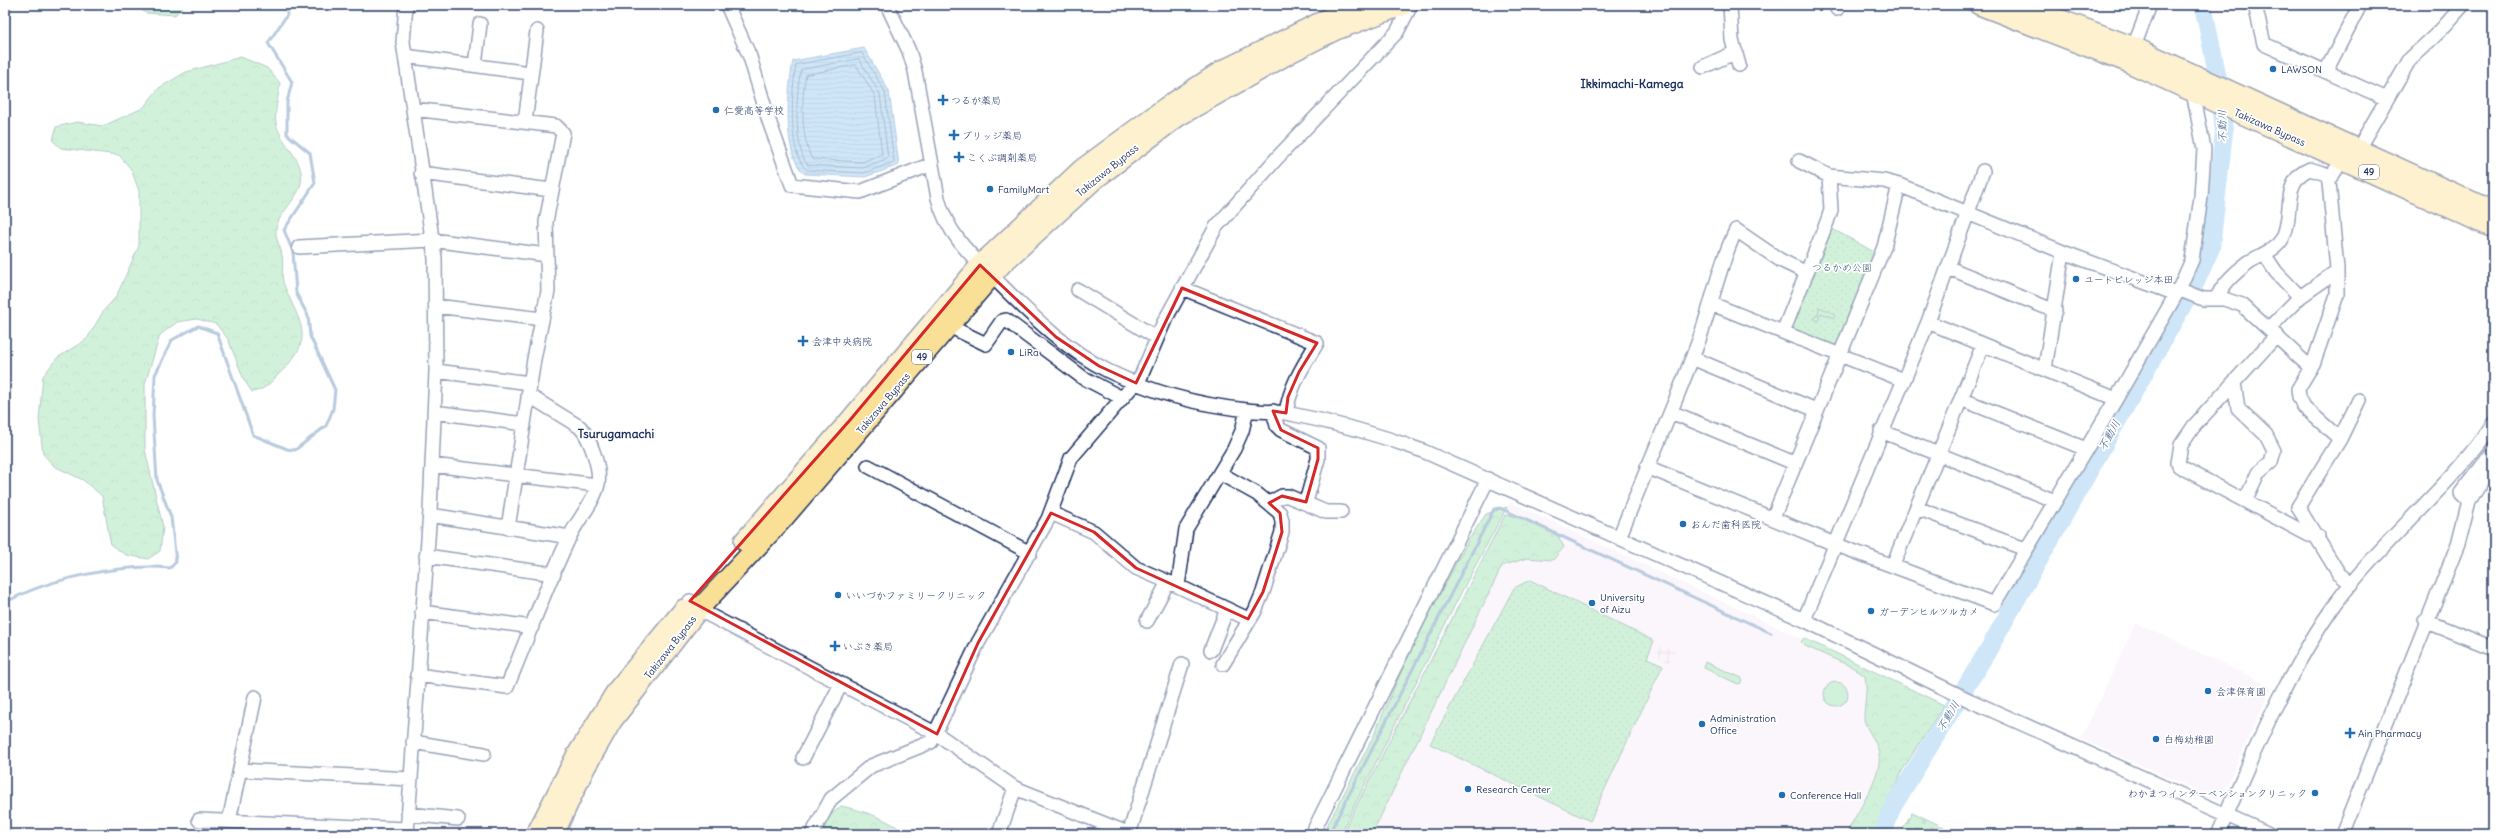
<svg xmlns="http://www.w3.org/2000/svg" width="2498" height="839" viewBox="0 0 2498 839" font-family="Delius,'Klee One',sans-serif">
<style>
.built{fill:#f7eaf5}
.industrial{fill:url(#industrial-grid)}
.forest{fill:url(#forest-crowns);stroke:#5b8886}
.cemetery{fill:url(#cemetery-stones);stroke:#5b8886}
.park{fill:url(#park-dots);stroke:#5b8886}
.garden{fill:#9be0ad;stroke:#5b8886}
.water{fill:url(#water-rules);stroke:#628bb6}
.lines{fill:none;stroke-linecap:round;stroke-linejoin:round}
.shore{stroke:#4b6c98;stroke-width:1}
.stream{stroke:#628bb6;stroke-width:3}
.river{stroke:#92c8f0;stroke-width:18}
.minor-casing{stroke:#1b2f5e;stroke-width:16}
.highway-casing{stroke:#1b2f5e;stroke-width:22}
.minor{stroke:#fff;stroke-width:13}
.highway{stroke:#fadf96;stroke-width:19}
.marked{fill:none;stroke:#d62828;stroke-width:3;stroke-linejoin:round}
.poi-dot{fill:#1f6fb2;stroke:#fff;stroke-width:1.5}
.labels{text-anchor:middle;stroke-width:3.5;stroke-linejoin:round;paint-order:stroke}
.shield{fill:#fff;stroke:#5f6d8e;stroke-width:1}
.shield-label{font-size:9px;font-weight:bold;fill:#1b2f5e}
.poi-label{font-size:10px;fill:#1b2f5e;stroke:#fff;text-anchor:start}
.street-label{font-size:10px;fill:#1b2f5e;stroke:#fff}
.park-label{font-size:10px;fill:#3b5b72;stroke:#fff}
.water-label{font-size:11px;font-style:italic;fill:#3f5d8a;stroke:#fff}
.quarter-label{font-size:12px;font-weight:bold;fill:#1b2f5e;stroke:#fff}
</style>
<defs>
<pattern id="industrial-grid" width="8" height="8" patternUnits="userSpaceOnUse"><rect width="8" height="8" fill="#f7eaf5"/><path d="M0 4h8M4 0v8" fill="none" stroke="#d3c9d4"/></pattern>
<pattern id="forest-crowns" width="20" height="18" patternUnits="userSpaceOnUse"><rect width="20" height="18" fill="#9be0ad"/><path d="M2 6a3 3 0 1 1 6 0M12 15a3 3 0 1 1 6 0" fill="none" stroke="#85c097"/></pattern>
<pattern id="cemetery-stones" width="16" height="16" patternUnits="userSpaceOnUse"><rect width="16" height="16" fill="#9be0ad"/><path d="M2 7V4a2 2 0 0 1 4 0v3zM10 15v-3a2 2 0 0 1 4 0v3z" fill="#85c097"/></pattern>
<pattern id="park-dots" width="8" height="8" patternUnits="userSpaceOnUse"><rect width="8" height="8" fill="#9be0ad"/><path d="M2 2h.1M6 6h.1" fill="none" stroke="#85c097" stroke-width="1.8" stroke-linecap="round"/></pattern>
<pattern id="water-rules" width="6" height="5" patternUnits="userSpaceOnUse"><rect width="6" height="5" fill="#92c8f0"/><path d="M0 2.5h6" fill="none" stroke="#7dacd0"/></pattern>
</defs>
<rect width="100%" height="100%" fill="#fff"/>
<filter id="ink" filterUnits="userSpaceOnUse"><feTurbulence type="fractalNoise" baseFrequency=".025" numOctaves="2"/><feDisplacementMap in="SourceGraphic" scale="8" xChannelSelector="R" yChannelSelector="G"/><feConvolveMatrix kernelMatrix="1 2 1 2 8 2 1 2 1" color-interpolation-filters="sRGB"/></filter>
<g filter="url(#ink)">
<path class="built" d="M1510 502 1944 705 1901 769 1875 834H1340Z
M2136 623 2272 687 2220 800 2081 739Z"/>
<path class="industrial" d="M1661 646 1675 651 1669 663 1657 655Z"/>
<path class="forest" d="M134 5H185L175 15 146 13Z
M241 57 267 68 280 83C279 95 274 111 276 123 281 146 305 158 301 183 298 201 274 215 276 235 277 242 281 248 282 255 284 264 281 274 283 282 298 323 319 336 279 374 270 383 265 390 252 392L244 380 228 339 216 324 197 319 177 322 160 335 145 384V450L163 527 160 551 148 559 126 555 111 545 102 496 83 480 54 466 43 454 39 419 43 376 57 358 87 339 104 310 116 297 139 246V191L131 169 119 155 61 148 53 141 56 127 77 122 103 126 143 108 159 88 186 72Z
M1507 507 1463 589 1340 834H1323L1373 737 1410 651 1469 539 1486 514Z
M1505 515 1522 517 1556 533 1564 547 1553 560 1527 558 1502 566 1372 834H1342Z
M1804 638 1944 705 1902 771 1875 834H1846C1856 814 1883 775 1879 753 1877 741 1865 728 1864 719 1864 705 1868 691 1865 676L1852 667 1805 646 1801 642Z
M841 806C865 811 888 819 907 834H818L831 815Z"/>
<path class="cemetery" d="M1912 812 1952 831 1950 834H1900Z"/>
<path class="park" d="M1829 227 1878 254 1837 351 1786 330Z
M1530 580 1654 641 1647 658 1663 665 1590 821 1430 744 1514 588Z"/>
<path class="garden" d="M1819 307 1835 314 1834 318 1821 313 1818 321 1814 319 1816 315 1818 316Z
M1705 662 1742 678 1741 683 1738 684 1704 668Z
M1824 694a12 12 0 1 1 24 0a12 12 0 1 1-24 0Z"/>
<path class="water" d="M864 48 889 91 899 165 865 177 805 174C781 156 788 88 793 61Z"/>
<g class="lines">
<path class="shore" d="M862 53 885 92 894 162 864 173 807 170C787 155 792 87 796 65Z
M859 59 880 94 888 158 863 168 808 165C793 149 796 90 801 70Z
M856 65 875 96 882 154 862 162 812 159C801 139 801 97 806 75Z"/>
<path class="stream" d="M5 603C45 579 124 563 170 568L176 562 171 517 157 480 153 416 155 375 172 340 198 326 217 333 253 435 287 449 295 450 326 426 333 409 335 390 310 336 308 316 296 293 293 252 284 230 315 183 310 153 287 134V102L292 82 268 43 287 15V5
M1329 834 1494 509 1500 508 1771 633"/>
<path class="river" d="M1883 834 1892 808 1987 652 2197 280 2211 248 2224 132 2219 83 2203 5"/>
<g class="minor-casing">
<path id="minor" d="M406 5 403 42 435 258 436 371 430 511 407 834
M727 5 750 57 769 121 792 185 860 192 932 164
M887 5 909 51 915 71 938 198C947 236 976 260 1003 287 1035 319 1067 350 1108 371 1151 392 1199 405 1247 410 1260 412 1273 411 1286 413 1333 422 1378 434 1423 451L1804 620 1971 701 2269 834
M1730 5 1732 40 1739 65
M2255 5 2264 44 2387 99
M1837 9 1838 5
M2131 54 2150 5
M405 56 530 73
M475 65 480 24
M1703 67 1736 52
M2326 71 2360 5
M413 109 556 126 563 133 546 222 548 291 534 359 508 528
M525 122 537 31
M1799 161 1829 176 1884 181 1899 185
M421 173 551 190
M299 247 432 240 547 255
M2063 252 2176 294
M2264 254 2276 272 2300 297
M1949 268 2055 311
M1182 288 1317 343C1303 366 1290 386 1286 413
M2178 289 2203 299H2224L2242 305 2311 368
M1078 290 1157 338
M2217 298C2222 284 2237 271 2249 262 2260 255 2275 251 2282 239 2295 217 2280 180 2310 169L2332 176
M1712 304 1903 380
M436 306 542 319
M1928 322 2116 399
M949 326 986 344 1002 321 1006 320 1082 377 1122 398
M2269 328 2300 297 2337 271
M1783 332 1827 222 1831 210 1829 176
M2277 335 2194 426 2181 445 2178 463 2179 466 2309 535 2318 536
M1692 358 1816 410
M436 371 530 383
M2234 383 2238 408 2266 435 2274 451 2271 462 2258 473 2245 501
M1961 399 2086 449
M1273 411 1277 426 1281 430 1318 448V459L1306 502
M434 412 524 424
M1671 412 1794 463
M1881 431 2055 501
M2340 439 2359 400
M432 465 597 485
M868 466 1030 553
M1647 467 1837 545 1994 604 2116 399 2178 291 2192 260 2201 197 2204 149 2193 92
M1221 474 1257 494 1280 513 1282 521V532L1263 592 1255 611 1223 664
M2469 501 2491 467
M1269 503 1282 496H1288L1326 512H1341
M1917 508 2025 549
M1051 513 1094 532 1136 568 1178 586 1186 529 1234 449 1242 431 1247 410
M430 515 570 537
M1773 518 1875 269 1884 247 1899 185 2063 252 2045 369
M1619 538C1645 472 1674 407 1699 340 1712 304 1719 265 1736 230L1780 260 1807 273
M426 556 554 574
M1893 565 1983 345
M2352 584 2339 574 2298 507 2340 439 2304 407 2299 397 2298 389 2313 364 2337 295V269L2329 182 2341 159 2358 149 2410 59 2441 30 2463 5
M1178 586 1248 619
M690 601 707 614 937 734 1015 788 1130 834
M422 612 532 627
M1804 620 1928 322 1983 171
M1147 621 1168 582
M2425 621 2493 648
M1211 650 1227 609
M417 675 507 687C528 637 546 586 569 538 577 520 594 503 598 484 601 468 590 438 580 427L528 395
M413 742 484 754
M803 758 841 684
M240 770 410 779
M408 814 458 819
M199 820 407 829
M229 821 255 697
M812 834 831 799 871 766 931 742 978 643 1048 519 1071 458 1141 376 1164 322 1216 227 1277 158 1397 32 1411 5
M999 834 1015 788
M1129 834 1182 664
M1312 834 1488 479
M2218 834C2253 755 2286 673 2336 603 2383 539 2448 490 2493 424
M2342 834 2458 544 2469 501 2461 493 2493 452"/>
</g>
<g class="highway-casing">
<path id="highway" d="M1979 5 2127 62 2493 228
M2022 5 2134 47 2493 211
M744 541 850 420 980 265 1082 169 1166 107 1223 70 1355 5
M536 834 576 756 617 690 684 609
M554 834 585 768 612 721 699 609 782 520 1002 264 1094 180 1179 116 1292 52 1336 30 1404 5"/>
</g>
<use href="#minor" class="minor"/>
<use href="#highway" class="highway"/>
</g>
</g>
<path d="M0 0H2498V839H0ZM980 265 1056 337 1099 366 1136 383 1182 288 1317 343 1299 372 1288 397 1286 413 1273 411 1281 430 1318 448V459L1306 502 1282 496 1269 503 1280 513 1282 532 1263 592 1248 619 1136 568 1094 532 1051 513 978 643 937 734 690 601 850 420Z" fill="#fff" fill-opacity=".55" fill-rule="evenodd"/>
<path class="marked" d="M980 265 1056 337 1099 366 1136 383 1182 288 1317 343 1299 372 1288 397 1286 413 1273 411 1281 430 1318 448V459L1306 502 1282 496 1269 503 1280 513 1282 532 1263 592 1248 619 1136 568 1094 532 1051 513 978 643 937 734 690 601 850 420Z"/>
<g class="poi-dot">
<circle cx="2273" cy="69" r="4"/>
<path d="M941 94h4v4h4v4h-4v4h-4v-4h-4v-4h4z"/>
<circle cx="716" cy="110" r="4"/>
<path d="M952 129h4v4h4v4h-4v4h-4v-4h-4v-4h4z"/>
<path d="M957 151h4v4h4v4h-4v4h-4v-4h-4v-4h4z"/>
<circle cx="990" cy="189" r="4"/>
<circle cx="2076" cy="279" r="4"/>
<path d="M801 335h4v4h4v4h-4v4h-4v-4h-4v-4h4z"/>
<circle cx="1011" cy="352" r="4"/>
<circle cx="1683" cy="524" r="4"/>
<circle cx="838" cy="595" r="4"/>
<circle cx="1592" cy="603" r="4"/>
<circle cx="1871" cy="611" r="4"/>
<path d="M833 640h4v4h4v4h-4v4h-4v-4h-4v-4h4z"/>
<circle cx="2208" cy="691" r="4"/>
<circle cx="1702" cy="724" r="4"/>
<path d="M2348 727h4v4h4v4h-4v4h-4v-4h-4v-4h4z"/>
<circle cx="2156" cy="739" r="4"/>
<circle cx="1468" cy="789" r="4"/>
<circle cx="2315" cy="793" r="4"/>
<circle cx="1782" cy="795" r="4"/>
</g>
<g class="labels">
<g class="shield">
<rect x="2359" y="165" width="20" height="14" rx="3"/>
<rect x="912" y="350" width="20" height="14" rx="3"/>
</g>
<g class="shield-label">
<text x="2369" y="175">49</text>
<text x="922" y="360">49</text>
</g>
<g class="poi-label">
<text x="2281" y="73">LAWSON</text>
<text x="951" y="104">つるが薬局</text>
<text x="724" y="114">仁愛高等学校</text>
<text x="962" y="139">ブリッジ薬局</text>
<text x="967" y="161">こくぶ調剤薬局</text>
<text x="998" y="193">FamilyMart</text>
<text x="2084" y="283">ユートビレッジ本田</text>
<text x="812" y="345">会津中央病院</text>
<text x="1019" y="356">LiRa</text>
<text x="1691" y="528">おんだ歯科医院</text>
<text x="846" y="599">いいづかファミリークリニック</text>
<text x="1600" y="601">University<tspan x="1600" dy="12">of Aizu</tspan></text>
<text x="1879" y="615">ガーデンヒルツルカメ</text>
<text x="843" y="650">いぶき薬局</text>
<text x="2216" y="695">会津保育園</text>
<text x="1710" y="722">Administration<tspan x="1710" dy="12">Office</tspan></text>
<text x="2358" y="737">Ain Pharmacy</text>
<text x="2164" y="743">白梅幼稚園</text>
<text x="1476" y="793">Research Center</text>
<text x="2307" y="797" text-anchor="end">わかまつインターベンションクリニック</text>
<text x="1790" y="799">Conference Hall</text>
</g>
<g class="street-label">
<text transform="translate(2270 127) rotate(24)" y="4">Takizawa Bypass</text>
<text transform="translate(1107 170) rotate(-39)" y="4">Takizawa Bypass</text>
<text transform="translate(883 403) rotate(-50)" y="4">Takizawa Bypass</text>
<text transform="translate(670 647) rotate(-52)" y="4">Takizawa Bypass</text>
</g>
<g class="park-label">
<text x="1842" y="271">つるかめ公園</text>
</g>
<g class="water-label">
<text transform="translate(2222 126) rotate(-91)" y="4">不動川</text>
<text transform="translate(2109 435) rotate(-61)" y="4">不動川</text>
<text transform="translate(1948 716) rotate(-59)" y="4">不動川</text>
</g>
<g class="quarter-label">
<text x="1632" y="88">Ikkimachi-Kamega</text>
<text x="616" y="438">Tsurugamachi</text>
</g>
</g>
<rect width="2498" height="839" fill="none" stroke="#fff" stroke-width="20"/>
<rect x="10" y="10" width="2478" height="819" fill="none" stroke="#1b2f5e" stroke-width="1.5" filter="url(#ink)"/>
</svg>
